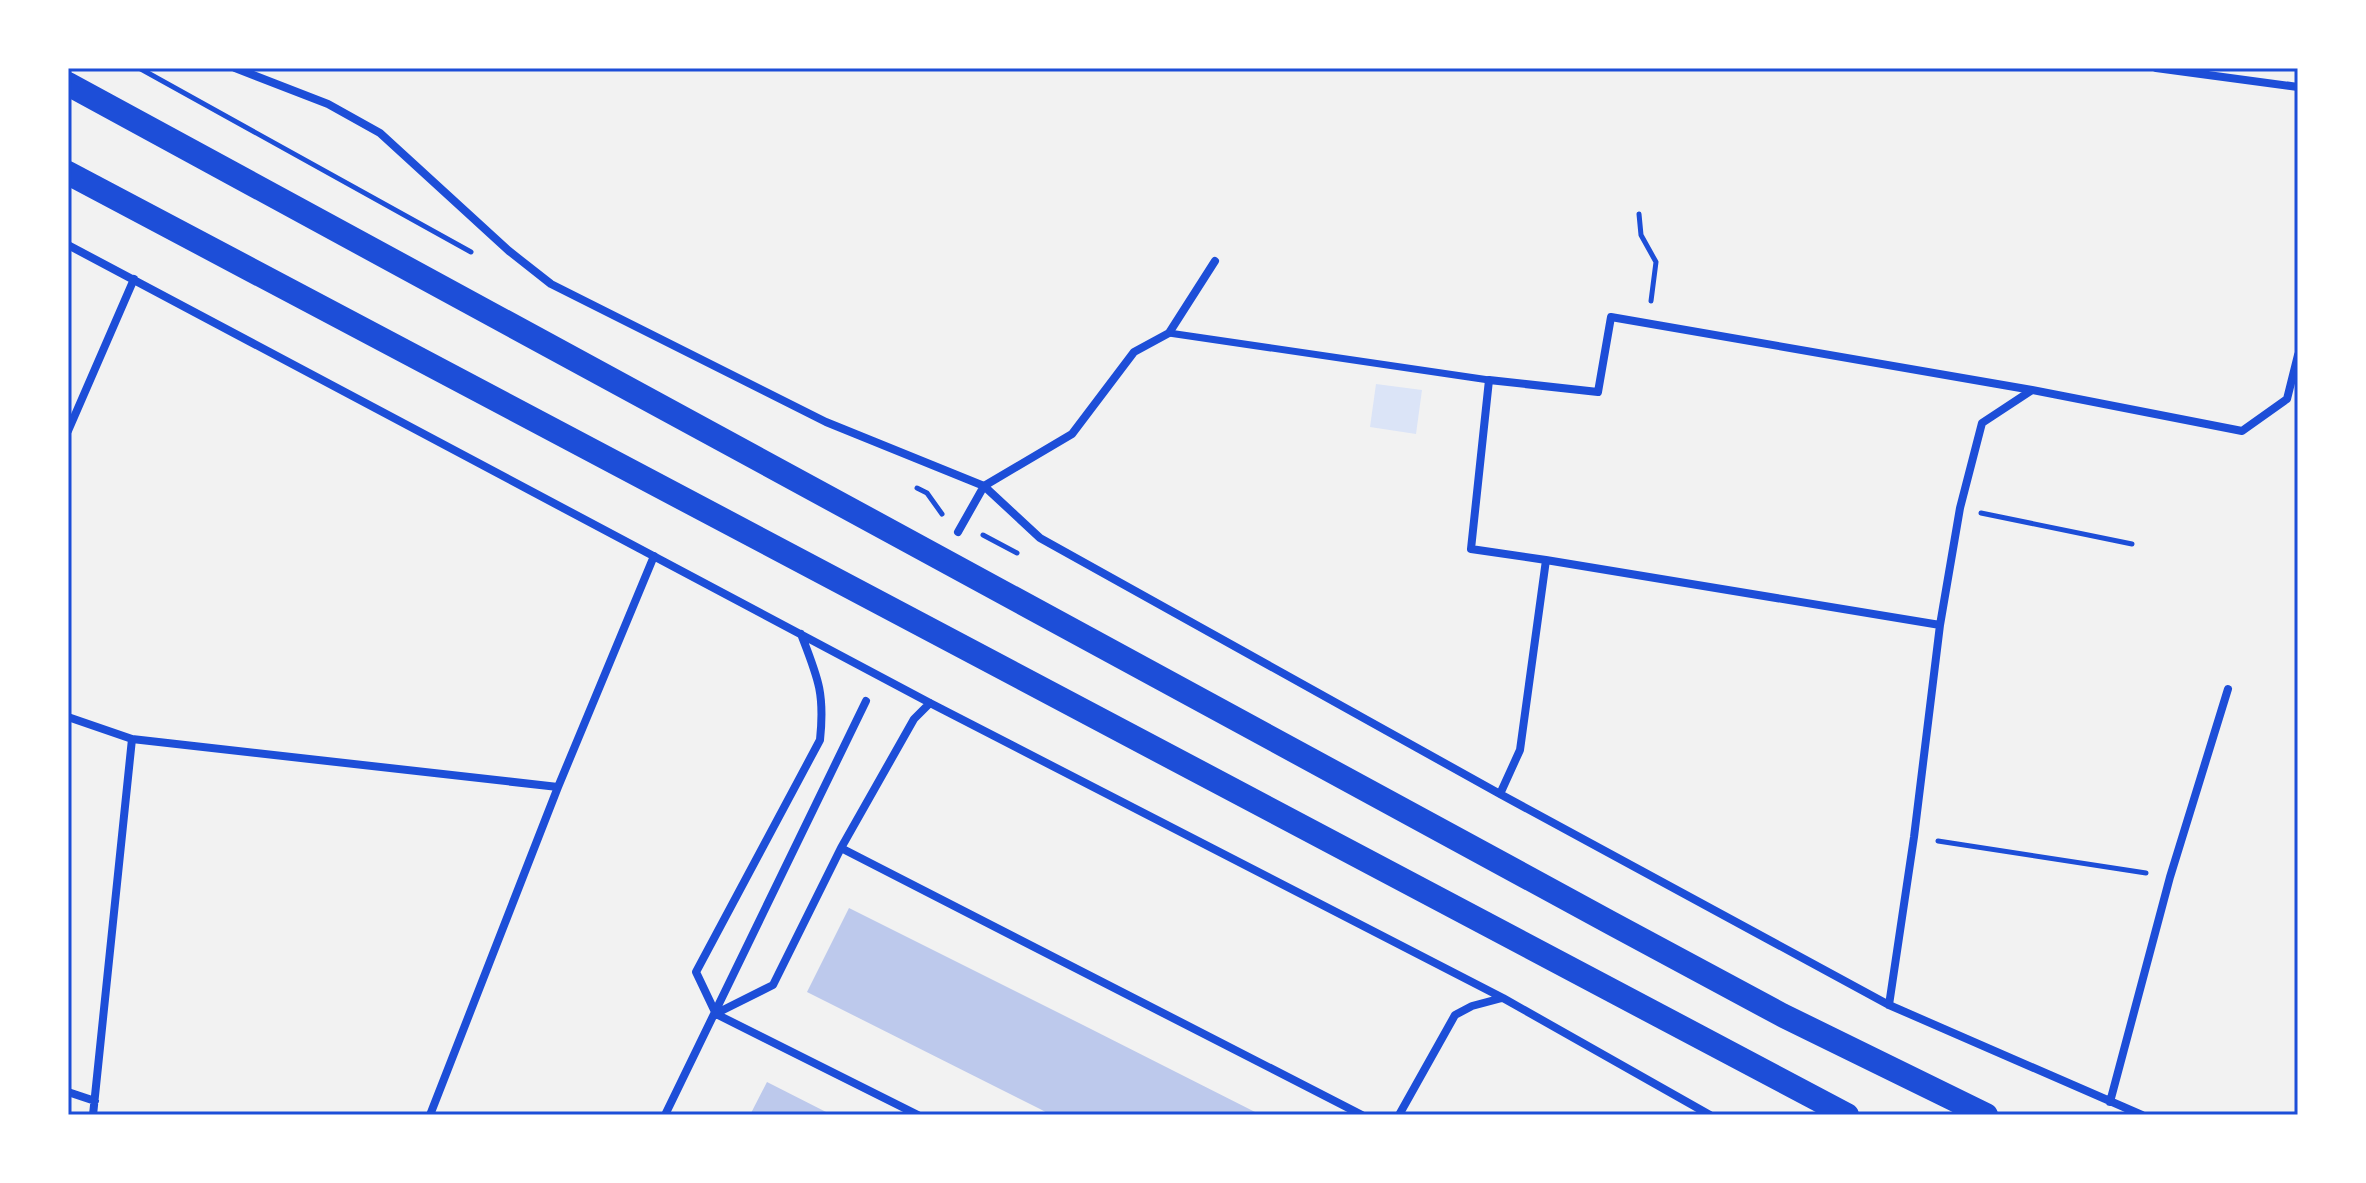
<svg xmlns="http://www.w3.org/2000/svg" width="2366" height="1183" viewBox="0 0 2366 1183" font-family="Karla,sans-serif">
<style>
.green{fill:#dbe4f7}
.building{fill:#bdc9ec}
.lines{fill:none;stroke-linecap:round;stroke-linejoin:round}
.path{stroke:#1d4ed8;stroke-width:5}
.pedestrian{stroke:#1d4ed8;stroke-width:7}
.minor{stroke:#1d4ed8;stroke-width:8}
.motorway{stroke:#1d4ed8;stroke-width:24}
.neatline{fill:none;stroke:#1d4ed8;stroke-width:3}
</style>
<rect width="100%" height="100%" fill="#f2f2f2"/>
<path class="green" d="M1376 384 1422 390 1416 434 1370 427Z"/>
<path class="building" d="M849 908 1083 1025 1261 1115H1051L1040 1109 807 992Z
M767 1082 832 1115H750Z"/>
<g class="lines">
<path class="path" d="M139 68 471 252
M1639 214 1641 235 1656 262 1651 301
M917 488 927 493 942 514
M1981 513 2132 544
M983 535 1017 553
M1938 841 2146 873"/>
<path class="pedestrian" d="M1169 333 1489 380"/>
<path class="minor" d="M235 68 328 104 380 133 509 251 551 284 826 422 984 486 1040 538 1500 794 1889 1005 2142 1115
M2156 68 2298 87
M68 245 930 703 1503 998 1710 1115
M2032 390 2242 431 2287 399 2298 355
M68 431 134 279
M958 532 984 486 1072 434 1134 352 1169 333 1215 261
M1546 560 1471 549 1489 380 1598 392 1611 317 2032 390 1982 423 1960 508 1940 625 1914 837 1889 1005
M68 717 132 739 558 787
M1500 794 1520 750 1546 560 1940 625
M841 848 1362 1115
M717 1013 773 985 841 848 914 719 930 703
M716 1014 696 972 820 740C825 693 818 678 801 634
M716 1014 918 1115
M68 1092 95 1101
M2110 1102 2170 877 2228 689
M93 1115 132 739
M430 1115 558 787 654 556
M665 1115 866 701
M1399 1115 1455 1015 1472 1006 1502 998"/>
<path class="motorway" d="M68 84 1611 923 1782 1015 1986 1115
M68 173 1847 1115"/>
</g>
<rect width="2366" height="1183" fill="none" stroke="#ffffff" stroke-width="140"/>
<rect x="70" y="70" width="2226" height="1043" class="neatline"/>
</svg>
